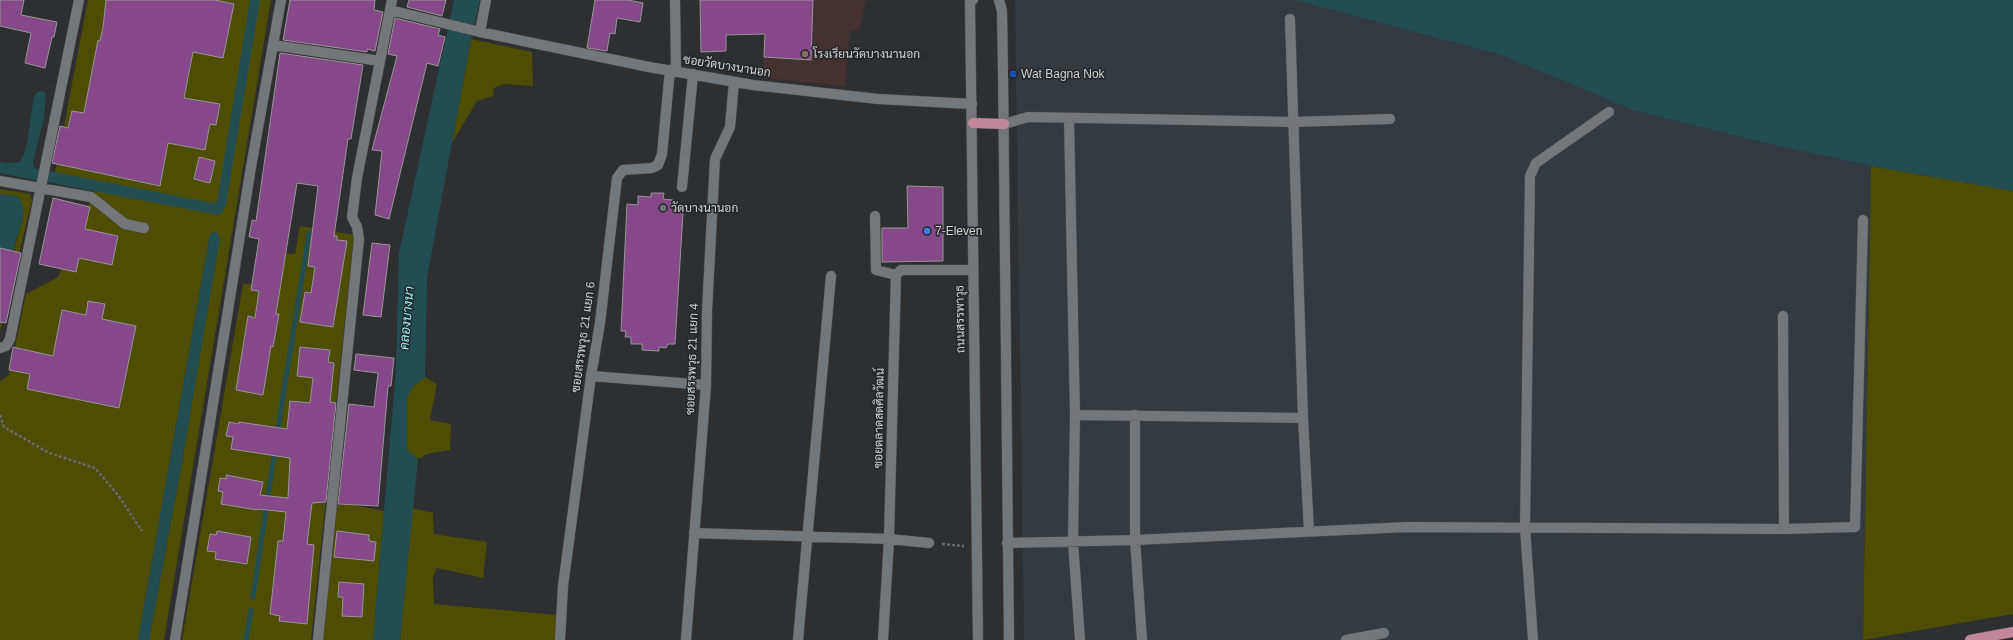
<svg xmlns="http://www.w3.org/2000/svg" width="2013" height="640" viewBox="0 0 2013 640" font-family="Arial,Sarabun,sans-serif">
<style>
.built{fill:#333a40}
.education{fill:#453130}
.green{fill:#4d4d03}
.water{fill:#234e51}
.lines{fill:none;stroke-linecap:round;stroke-linejoin:round}
.stream{stroke:#234e51;stroke-width:5}
.building{fill:#854989;stroke:#979597}
.minor-casing{stroke:#4b4c4d;stroke-width:11}
.major-casing{stroke:#4b4c4d;stroke-width:11}
.path{stroke:#696a6b;stroke-width:2.5;stroke-dasharray:3 2;stroke-linecap:butt}
.minor{stroke:#747779;stroke-width:10}
.major{stroke:#c3879b;stroke-width:10}
.education-dot{fill:#8d6e63;stroke:#242627;stroke-width:1.5}
.transit-dot{fill:#1a4fb4;stroke:#242627;stroke-width:1.5}
.worship-dot{fill:#6b7280;stroke:#242627;stroke-width:1.5}
.shop-dot{fill:#3f7fe0;stroke:#242627;stroke-width:1.5}
.labels{text-anchor:middle;stroke-width:3;stroke-linejoin:round;paint-order:stroke}
.poi-label{font-size:12px;fill:#d2d3d4;stroke:#242627;text-anchor:start}
.street-label{font-size:12px;fill:#d2d3d4;stroke:#242627}
.water-label{font-size:13px;font-style:italic;fill:#96f4fa;stroke:#242627}
</style>
<rect width="100%" height="100%" fill="#2e2f31"/>
<path class="built" d="M1015 0H1295L1501 55 1633 110 1752 140 1871 166 1863 640H1024Z"/>
<path class="education" d="M764 0H866L859 30H850L845 86 763 78Z"/>
<path class="green" d="M88 0H271L164 640H149L182 462 219 239 210 234 138 640H0V381L9 375 26 294 58 277 95 190 55 173Z
M471 39 532 52 533 86 504 84 494 88 493 96 477 101 452 143Z
M1871 166 2013 191V614L1863 640Z
M0 189 30 194 32 200 0 332V297L23 218 19 197 0 194Z
M300 226 354 235 311 640H182L243 284 257 285 263 252 295 254Z
M425 377 437 384 430 420 451 424 450 450 427 454 418 459 407 450V398L412 387Z
M337 505H354L384 511 373 640H323Z
M412 508 433 513 434 534 487 542 483 578 437 568 433 577 434 604 557 615 555 640H400Z"/>
<path class="water" d="M250 0H260L226 204 222 213 218 215 0 173V162L8 163 20 162 26 149 34 97 37 92 43 91 46 94 44 118 33 161 34 168 212 203 217 202Z
M454 0H480L471 39 427 278 425 377 412 387 407 399V450L418 459 400 640H373L396 370 399 253Z
M1295 0H2013V191L1871 166 1752 140 1633 110 1501 55Z
M0 194 19 197 23 206V218L14 246 6 290 0 297Z
M216 231 220 239 182 462 149 640H138L210 234Z"/>
<g class="lines">
<path class="stream" d="M277 434 309 233
M253 597 275 449
M246 640 251 610"/>
</g>
<path class="building" d="M0 0H24L21 15 57 22 54 37H52L45 68 25 63 31 33 0 26Z
M106 0H215L234 4 223 58 193 52 184 98 220 104 216 125 210 124 205 150 168 143 160 186 52 163 60 126 68 128 72 111 84 113 98 40 100 41 103 27Z
M290 0H375L374 10 383 12 375 51 367 49V52L283 40Z
M409 0H446L442 16 407 7Z
M595 0H628L643 3 640 22 617 18 615 34 610 33 607 51 587 48Z
M700 0H813L811 60 764 57 765 34 726 35V51L701 52Z
M395 18 440 29 438 35 445 37 438 66 427 63 389 219 375 215 382 151 372 150 397 56 388 54Z
M280 53 363 65 351 139H348L334 236H337V240L347 241 333 327 300 322 305 292 311 293 315 267 308 266 318 186 297 183 276 314H279L273 347 271 346 263 395 236 390 248 316 255 318 259 291 251 290 259 239 249 237 252 220 256 221Z
M199 157 215 161 210 183 194 179Z
M907 186 943 187V261L882 262V228H908Z
M651 193H664L663 199 673 200 672 207H678V212L683 213 675 344H668L666 348 659 347V351L642 350V344H631V337H625L626 331H621L627 204 638 205V196L651 197Z
M53 198 90 207 85 229 118 236 112 265 79 258 76 272 39 264Z
M372 243 390 245 381 317 363 315Z
M0 248 21 253 6 323 0 322Z
M88 301 105 304 102 319 136 326 119 408 27 389 30 374 9 370 13 347 53 356 62 310 86 315Z
M300 347 330 350 328 362 334 363 330 402 336 403 326 502 312 503 307 544 314 545 307 624 279 621 280 616 270 614 278 541H283L286 512 258 509 257 510 221 504 223 492 218 491 220 478 226 479V475L263 482 260 495 288 498 290 458 231 449 233 437 226 436 229 422 239 424V422L287 429 290 401 310 403 313 378 297 376Z
M356 354 394 358 391 386H388L378 506 338 504 349 404 374 407 378 373 354 370Z
M217 531 251 537 247 564 215 559 216 552 207 551 210 534 216 535Z
M337 531 369 535V541L376 542 374 561 334 557Z
M339 582 364 584 362 617 342 616 343 597H338Z"/>
<g class="lines">
<g class="minor-casing">
<path id="minor" d="M675 0 676 71
M973 0 970 2 978 640
M999 0 1002 11 1003 71 1009 640
M390 10 480 32 649 67 753 85 878 99 972 104
M480 32 486 0
M273 45 380 61
M1069 118 1075 415 1073 542 1080 640
M1004 124 1028 117 1293 122 1390 119
M0 181 91 197 125 224 144 228
M682 187 693 74
M875 216 876 270 896 275
M1783 316 1784 529
M0 348 6 346 10 339 79 0
M591 376 706 385
M1075 415 1303 418 1290 19
M1135 415V540L1142 640
M1303 418 1309 531
M694 533 889 539 929 543
M1007 543 1135 540 1408 527 1784 529 1855 527 1863 220
M175 640 251 167 281 0
M318 640 359 239 357 227 352 217 357 178 392 0
M560 640 563 586 591 376 600 323 617 178 623 170 652 168 658 165 662 154 670 70
M686 640 706 385 707 311 715 159 730 127 734 82
M798 640 831 276
M883 640 889 539 896 275 901 270H973
M1346 640 1384 633
M1533 640 1525 528 1530 176 1536 163 1609 112"/>
</g>
<g class="major-casing">
<path id="major" d="M973 123 1004 124
M1970 640 2013 632"/>
</g>
<path class="path" d="M0 415 4 427 49 453 95 468 118 495 142 531
M942 544 964 546"/>
<use href="#minor" class="minor"/>
<use href="#major" class="major"/>
</g>
<circle class="education-dot" cx="805" cy="54" r="4"/>
<rect class="transit-dot" x="1009" y="70" width="8" height="8" rx="2"/>
<circle class="worship-dot" cx="663" cy="208" r="4"/>
<circle class="shop-dot" cx="927" cy="231" r="4"/>
<g class="labels">
<g class="poi-label">
<text x="813" y="58">โรงเรียนวัดบางนานอก</text>
<text x="1021" y="78">Wat Bagna Nok</text>
<text x="671" y="212">วัดบางนานอก</text>
<text x="935" y="235">7-Eleven</text>
</g>
<g class="street-label">
<text transform="translate(727 66) rotate(9)" y="4">ซอยวัดบางนานอก</text>
<text transform="translate(960 319) rotate(-91)" y="4">ถนนสรรพาวุธ</text>
<text transform="translate(583 337) rotate(-82)" y="4">ซอยสรรพวุธ 21 แยก 6</text>
<text transform="translate(692 359) rotate(-88)" y="4">ซอยสรรพวุธ 21 แยก 4</text>
<text transform="translate(879 418) rotate(-89)" y="4">ซอยตลาดสดศิลวัฒน์</text>
</g>
<g class="water-label">
<text transform="translate(406 318) rotate(-85)" y="5">คลองบางนา</text>
</g>
</g>
</svg>
